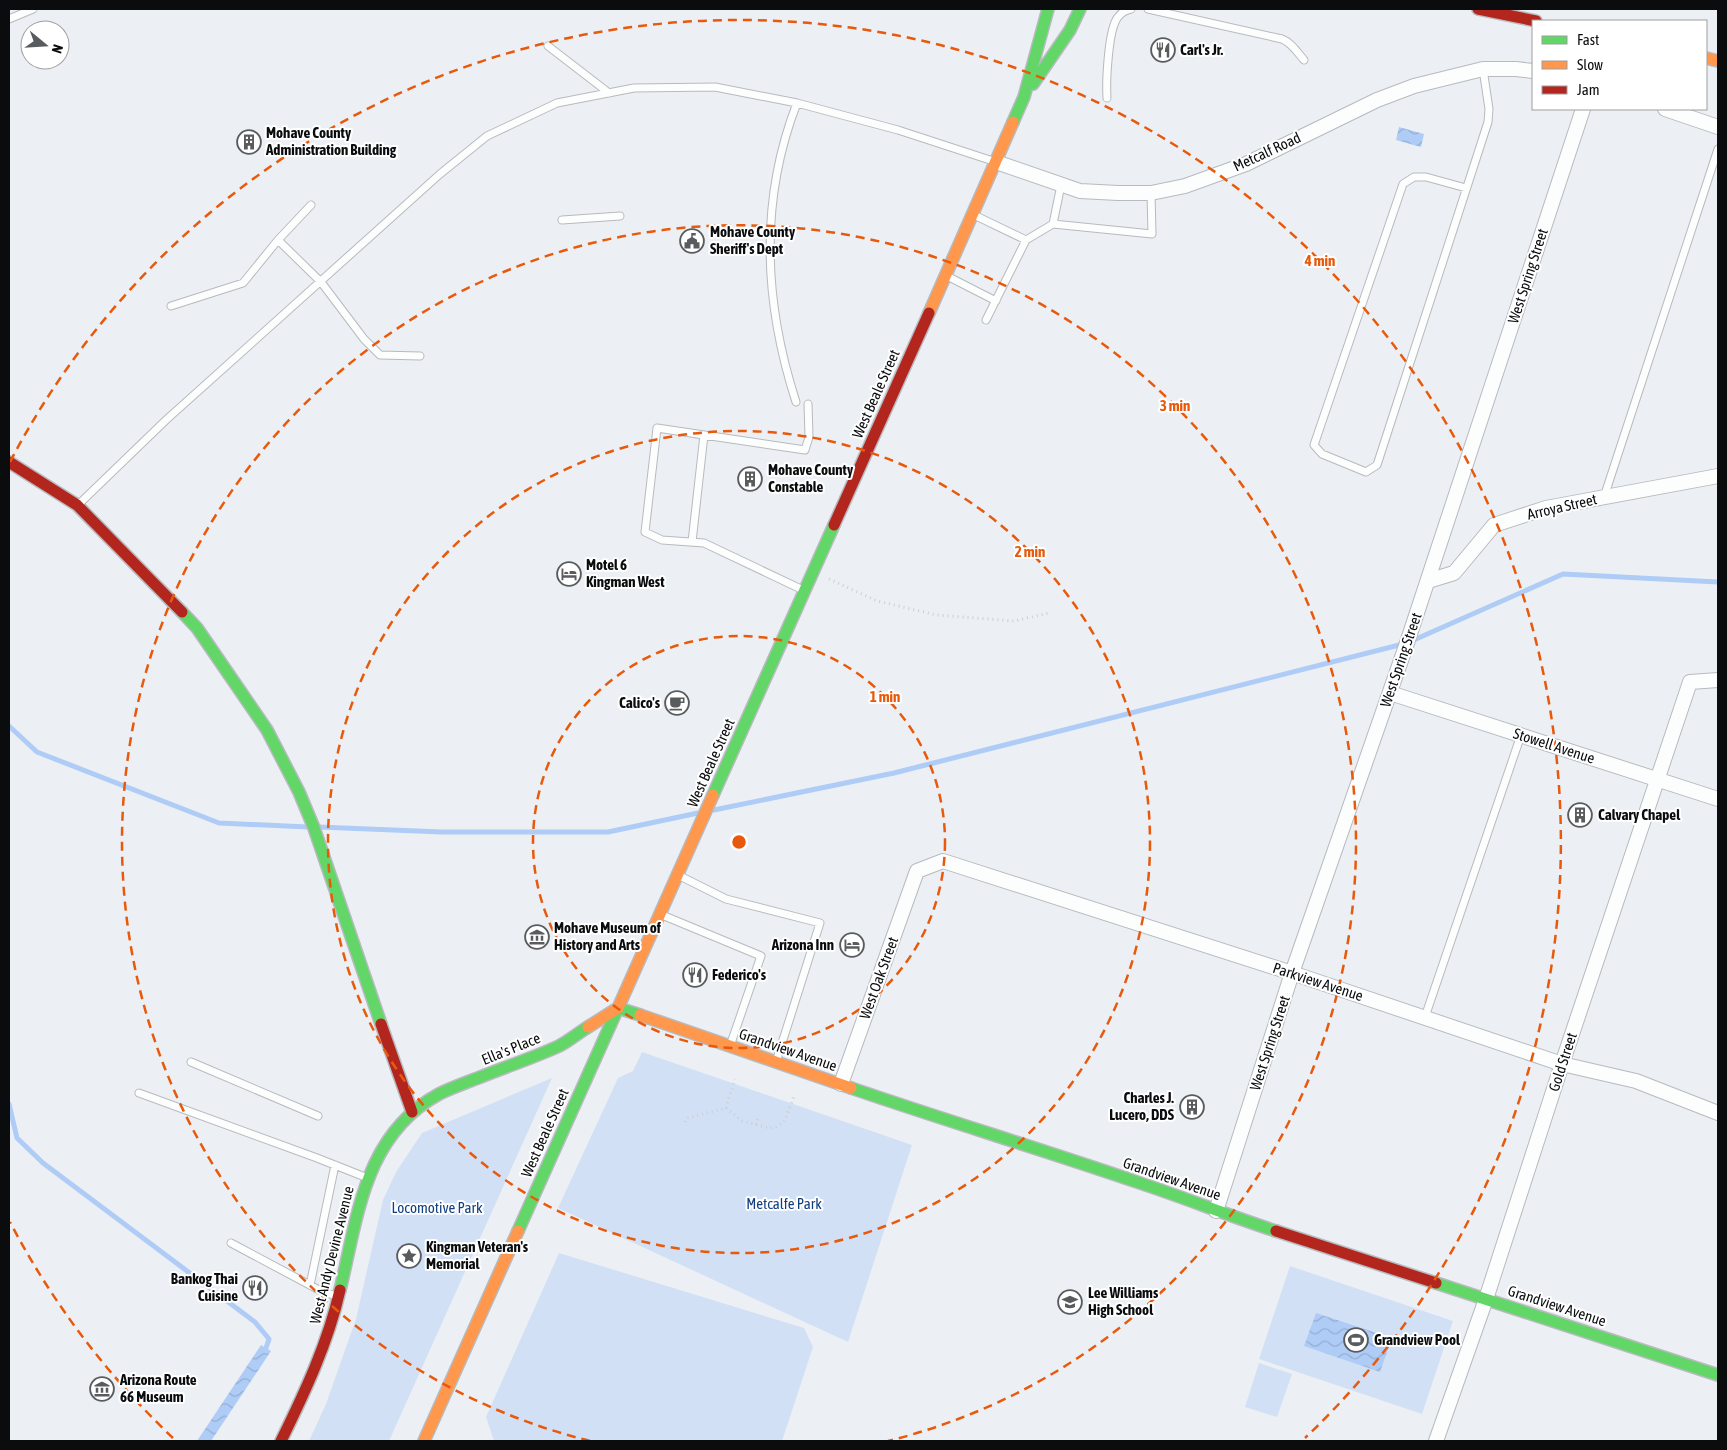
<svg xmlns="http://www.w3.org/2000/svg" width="1727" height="1450" viewBox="0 0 1727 1450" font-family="'Asap Condensed',sans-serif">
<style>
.green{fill:#d2e0f5}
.water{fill:url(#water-waves)}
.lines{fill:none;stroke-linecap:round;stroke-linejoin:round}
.stream{stroke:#afccf6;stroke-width:5}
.lane-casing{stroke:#b7babe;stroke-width:9}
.street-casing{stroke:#b7babe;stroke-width:16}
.fast-casing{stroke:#b7babe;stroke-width:14}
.slow-casing{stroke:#b7babe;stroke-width:14}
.jam-casing{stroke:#b7babe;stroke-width:14}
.path{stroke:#cdced0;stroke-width:3;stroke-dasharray:1 4;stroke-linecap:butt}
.lane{stroke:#fcfdfd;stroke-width:7}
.street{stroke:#fcfdfd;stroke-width:14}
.fast{stroke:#63d668;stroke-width:11}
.slow{stroke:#ff974d;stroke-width:11}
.jam{stroke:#b3261e;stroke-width:11}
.ring{fill:none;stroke:#e8590c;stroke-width:2.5;stroke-dasharray:9 6}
.labels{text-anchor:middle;stroke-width:4;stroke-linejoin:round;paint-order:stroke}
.poi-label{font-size:15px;font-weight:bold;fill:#0a0c0e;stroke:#fff;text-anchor:start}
.street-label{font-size:15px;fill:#0a0c0e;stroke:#fff}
.park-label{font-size:15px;fill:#103f82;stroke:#fff}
.centre{fill:#e8590c;stroke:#fff;stroke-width:2.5}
.ring-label{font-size:15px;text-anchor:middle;font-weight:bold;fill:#e8590c;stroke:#fff;stroke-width:4;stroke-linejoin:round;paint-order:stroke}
</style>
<defs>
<pattern id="water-waves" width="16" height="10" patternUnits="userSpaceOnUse" patternTransform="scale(1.25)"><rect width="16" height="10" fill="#afccf6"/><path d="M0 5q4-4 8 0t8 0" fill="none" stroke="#95aed2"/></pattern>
</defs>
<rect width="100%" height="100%" fill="#ecf0f4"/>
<path class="green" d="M642 1052 912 1145 848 1342 558 1208 618 1078 633 1071Z
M552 1078 389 1441H309L326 1404 356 1319 383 1200 396 1172 422 1133Z
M559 1253 804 1328 813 1347 782 1441H494L486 1417Z
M1290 1266 1453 1321 1422 1414 1259 1359Z
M1259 1363 1292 1374 1277 1417 1245 1407Z"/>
<path class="water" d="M1399 127 1424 134 1421 147 1396 140Z
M1316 1313 1392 1338 1380 1372 1304 1346Z
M261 1345 271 1351 211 1441H197Z"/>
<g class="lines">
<path class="stream" d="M9 726 37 752 219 823 308 827
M714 810 894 773 1407 643 1563 574 1718 582
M319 827 442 832H608L698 813
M9 1104 17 1138 43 1163 255 1322 269 1339 266 1348"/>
<g class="lane-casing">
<path id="lane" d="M1148 9 1282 39C1292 43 1297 52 1304 60
M9 19 33 9
M548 46 609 93
M1107 98C1106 82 1108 29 1118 17 1121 13 1126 10 1131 9
M1061 185 1053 224 1152 234 1151 193
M1466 188 1426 177H1414L1403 184 1314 445 1322 454 1366 472 1377 465 1488 122 1489 109 1483 69
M974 215 1026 240 1053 224
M562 220 620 216
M278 240 311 205
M947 276 996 301
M171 306 243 283 278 240 321 282 364 339 380 355 420 356
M986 320 1026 240
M796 402C764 303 759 201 797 103
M1604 497 1718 149
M79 504 166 420 440 174 487 136 557 103 634 88 715 87 797 103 898 130 993 161
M692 542 704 435
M803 590 704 543 662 540 645 532 657 428 805 450 809 437 808 404
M680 876 726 899 820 923 776 1062
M662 915 761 956 730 1046
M1425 1017 1521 735
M191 1062 318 1116
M139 1093 317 1158 365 1177
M231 1243 321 1291 336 1296
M310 1285 335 1165"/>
</g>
<g class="street-casing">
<path id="street" d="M1665 109 1718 127
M996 162 1080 191 1118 193H1151L1185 186 1246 164 1377 100 1414 86 1483 69H1516L1533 71
M1428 581 1454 573 1494 525 1546 508 1718 476
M1390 693 1718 799
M841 1084 917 871 943 861 1292 973 1562 1064 1636 1081 1718 1113
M1216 1211 1292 973 1407 643 1583 109
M1436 1441 1486 1299 1562 1064 1690 682 1718 680"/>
</g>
<g class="fast-casing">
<path id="fast" d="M1033 84 1070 30 1080 9
M1013 122 1024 97 1048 9
M182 612 197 628 267 730 299 792 314 828 381 1024
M713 795 834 525
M851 1088C947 1121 1044 1150 1140 1183 1185 1198 1230 1216 1276 1231
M518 1231 618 1008 640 1015
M1436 1283 1718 1375
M340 1290C358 1216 364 1135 439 1094 451 1088 465 1083 478 1078 505 1067 533 1058 559 1046 569 1041 578 1033 588 1027"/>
</g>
<g class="slow-casing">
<path id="slow" d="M1706 58 1718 61
M929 313 1013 122
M640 1015 851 1088
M588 1027 618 1008 713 795
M424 1441 518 1231"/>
</g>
<g class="jam-casing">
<path id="jam" d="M1478 9 1536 21
M9 462 77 505 182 612
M834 525 929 313
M381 1024 412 1112
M1276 1231 1436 1283
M281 1441C305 1392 328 1343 340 1290"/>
</g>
<path class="path" d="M829 579 877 601 937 615 1014 621 1049 613
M726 1108 735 1079
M685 1122 687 1118 726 1108 742 1121 769 1128 776 1127 784 1122 794 1097
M756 1125 758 1119"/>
<use href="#lane" class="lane"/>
<use href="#street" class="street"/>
<use href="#fast" class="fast"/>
<use href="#slow" class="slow"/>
<use href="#jam" class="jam"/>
</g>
<g class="ring">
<circle cx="739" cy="842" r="206"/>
<circle cx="739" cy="842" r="411"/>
<path d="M590 1441A617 617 0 1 1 888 1441"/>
<path d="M173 1438A822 822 0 0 1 10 1222M10 462A822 822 0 1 1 1305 1438"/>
</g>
<defs>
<g id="restaurant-ring" transform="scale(1.25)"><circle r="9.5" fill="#fff" stroke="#595c5e" stroke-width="1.5"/><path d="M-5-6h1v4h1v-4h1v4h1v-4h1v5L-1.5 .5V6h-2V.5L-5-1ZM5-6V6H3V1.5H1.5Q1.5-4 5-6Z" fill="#595c5e"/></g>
<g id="building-ring" transform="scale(1.25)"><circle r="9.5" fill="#fff" stroke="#595c5e" stroke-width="1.5"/><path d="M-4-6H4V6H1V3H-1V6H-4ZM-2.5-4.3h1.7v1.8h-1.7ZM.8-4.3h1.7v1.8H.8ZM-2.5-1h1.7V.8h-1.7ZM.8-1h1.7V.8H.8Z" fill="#595c5e"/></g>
<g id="civic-ring" transform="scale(1.25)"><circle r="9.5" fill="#fff" stroke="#595c5e" stroke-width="1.5"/><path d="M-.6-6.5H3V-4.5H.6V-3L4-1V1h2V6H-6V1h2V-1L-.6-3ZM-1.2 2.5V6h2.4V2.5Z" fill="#595c5e"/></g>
<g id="hotel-ring" transform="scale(1.25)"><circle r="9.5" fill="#fff" stroke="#595c5e" stroke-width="1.5"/><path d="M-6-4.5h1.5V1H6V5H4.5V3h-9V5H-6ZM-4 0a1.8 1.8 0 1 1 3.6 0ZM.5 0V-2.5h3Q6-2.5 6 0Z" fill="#595c5e"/></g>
<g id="cafe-ring" transform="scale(1.25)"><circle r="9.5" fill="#fff" stroke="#595c5e" stroke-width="1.5"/><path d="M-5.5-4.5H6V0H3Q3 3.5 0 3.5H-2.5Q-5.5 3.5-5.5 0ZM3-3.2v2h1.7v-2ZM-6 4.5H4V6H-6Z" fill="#595c5e"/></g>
<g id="museum-ring" transform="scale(1.25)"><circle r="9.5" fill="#fff" stroke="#595c5e" stroke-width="1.5"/><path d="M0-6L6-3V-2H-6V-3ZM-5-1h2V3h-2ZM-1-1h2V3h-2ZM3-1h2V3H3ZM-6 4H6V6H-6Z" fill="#595c5e"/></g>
<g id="sight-ring" transform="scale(1.25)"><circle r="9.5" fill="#fff" stroke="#595c5e" stroke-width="1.5"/><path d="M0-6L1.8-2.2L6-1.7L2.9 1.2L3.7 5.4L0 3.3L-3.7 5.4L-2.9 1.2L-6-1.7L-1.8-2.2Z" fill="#595c5e"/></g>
<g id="school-ring" transform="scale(1.25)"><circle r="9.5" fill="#fff" stroke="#595c5e" stroke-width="1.5"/><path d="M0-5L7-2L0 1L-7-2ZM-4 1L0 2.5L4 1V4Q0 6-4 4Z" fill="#595c5e"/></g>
<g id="stadium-ring" transform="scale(1.25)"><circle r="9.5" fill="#fff" stroke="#595c5e" stroke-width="1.5"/><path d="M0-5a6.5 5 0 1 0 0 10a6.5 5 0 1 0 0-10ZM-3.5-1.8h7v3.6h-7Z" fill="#595c5e"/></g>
</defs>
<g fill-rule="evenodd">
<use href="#restaurant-ring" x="1163" y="50"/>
<use href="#building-ring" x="249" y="142"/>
<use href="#civic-ring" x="692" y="241"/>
<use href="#building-ring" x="750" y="479"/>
<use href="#hotel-ring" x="569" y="574"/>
<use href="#cafe-ring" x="677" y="703"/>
<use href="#building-ring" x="1580" y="815"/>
<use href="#museum-ring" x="537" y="937"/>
<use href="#hotel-ring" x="852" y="945"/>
<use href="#restaurant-ring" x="695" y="975"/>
<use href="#building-ring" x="1192" y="1107"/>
<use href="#sight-ring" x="409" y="1256"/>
<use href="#restaurant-ring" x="255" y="1288"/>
<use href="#school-ring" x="1070" y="1302"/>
<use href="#stadium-ring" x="1356" y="1340"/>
<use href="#museum-ring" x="102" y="1389"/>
</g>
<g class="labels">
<g class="poi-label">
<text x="1180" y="55">Carl's Jr.</text>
<text x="266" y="138">Mohave County<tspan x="266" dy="17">Administration Building</tspan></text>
<text x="710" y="237">Mohave County<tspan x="710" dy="17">Sheriff's Dept</tspan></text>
<text x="768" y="475">Mohave County<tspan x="768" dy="17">Constable</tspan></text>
<text x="586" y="570">Motel 6<tspan x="586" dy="17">Kingman West</tspan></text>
<text x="660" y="708" text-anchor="end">Calico's</text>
<text x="1598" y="820">Calvary Chapel</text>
<text x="554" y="933">Mohave Museum of<tspan x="554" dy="17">History and Arts</tspan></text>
<text x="834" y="950" text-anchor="end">Arizona Inn</text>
<text x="712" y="980">Federico's</text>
<text x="1174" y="1103" text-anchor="end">Charles J.<tspan x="1174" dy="17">Lucero, DDS</tspan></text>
<text x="426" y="1252">Kingman Veteran's<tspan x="426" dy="17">Memorial</tspan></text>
<text x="238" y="1284" text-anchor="end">Bankog Thai<tspan x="238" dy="17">Cuisine</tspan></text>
<text x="1088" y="1298">Lee Williams<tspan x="1088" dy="17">High School</tspan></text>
<text x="1374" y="1345">Grandview Pool</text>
<text x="120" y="1385">Arizona Route<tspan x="120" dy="17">66 Museum</tspan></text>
</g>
<g class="street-label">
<text transform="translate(1267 152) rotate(-25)" y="5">Metcalf Road</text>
<text transform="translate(1528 276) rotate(-72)" y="5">West Spring Street</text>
<text transform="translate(876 394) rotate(-66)" y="5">West Beale Street</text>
<text transform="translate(1562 507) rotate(-13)" y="5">Arroya Street</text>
<text transform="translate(1401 660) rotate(-71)" y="5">West Spring Street</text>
<text transform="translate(1554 746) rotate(18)" y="5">Stowell Avenue</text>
<text transform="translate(711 763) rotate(-66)" y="5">West Beale Street</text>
<text transform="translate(879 978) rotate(-70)" y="5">West Oak Street</text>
<text transform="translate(1318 982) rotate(18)" y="5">Parkview Avenue</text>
<text transform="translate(1270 1043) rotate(-72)" y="5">West Spring Street</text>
<text transform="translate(511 1049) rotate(-22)" y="5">Ella's Place</text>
<text transform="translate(788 1050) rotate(19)" y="5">Grandview Avenue</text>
<text transform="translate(1563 1062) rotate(-72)" y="5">Gold Street</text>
<text transform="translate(545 1133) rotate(-66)" y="5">West Beale Street</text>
<text transform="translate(1172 1179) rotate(19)" y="5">Grandview Avenue</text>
<text transform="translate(332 1255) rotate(-76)" y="5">West Andy Devine Avenue</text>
<text transform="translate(1557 1306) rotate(18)" y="5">Grandview Avenue</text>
</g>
<g class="park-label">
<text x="784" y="1209">Metcalfe Park</text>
<text x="437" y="1213">Locomotive Park</text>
</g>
</g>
<circle cx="739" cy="842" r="8" class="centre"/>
<g class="ring-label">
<text x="1320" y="266">4 min</text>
<text x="1175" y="411">3 min</text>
<text x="1030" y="557">2 min</text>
<text x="885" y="702">1 min</text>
</g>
<rect width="1727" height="1450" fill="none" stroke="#0a0c0e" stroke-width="20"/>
<rect x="1532" y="20" width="175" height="90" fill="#ffffff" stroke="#9d9e9f"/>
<rect x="1542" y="36" width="25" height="8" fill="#63d668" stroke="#9d9e9f"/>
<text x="1577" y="45" font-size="15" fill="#0a0c0e">Fast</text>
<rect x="1542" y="61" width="25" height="8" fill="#ff974d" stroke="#9d9e9f"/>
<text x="1577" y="70" font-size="15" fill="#0a0c0e">Slow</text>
<rect x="1542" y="86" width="25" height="8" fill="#b3261e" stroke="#9d9e9f"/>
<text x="1577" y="95" font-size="15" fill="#0a0c0e">Jam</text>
<g transform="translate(45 45) rotate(108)"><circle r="24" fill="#ffffff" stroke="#9d9e9f"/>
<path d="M0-4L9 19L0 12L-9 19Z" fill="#595c5e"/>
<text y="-8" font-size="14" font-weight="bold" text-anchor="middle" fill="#0a0c0e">N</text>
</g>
</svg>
